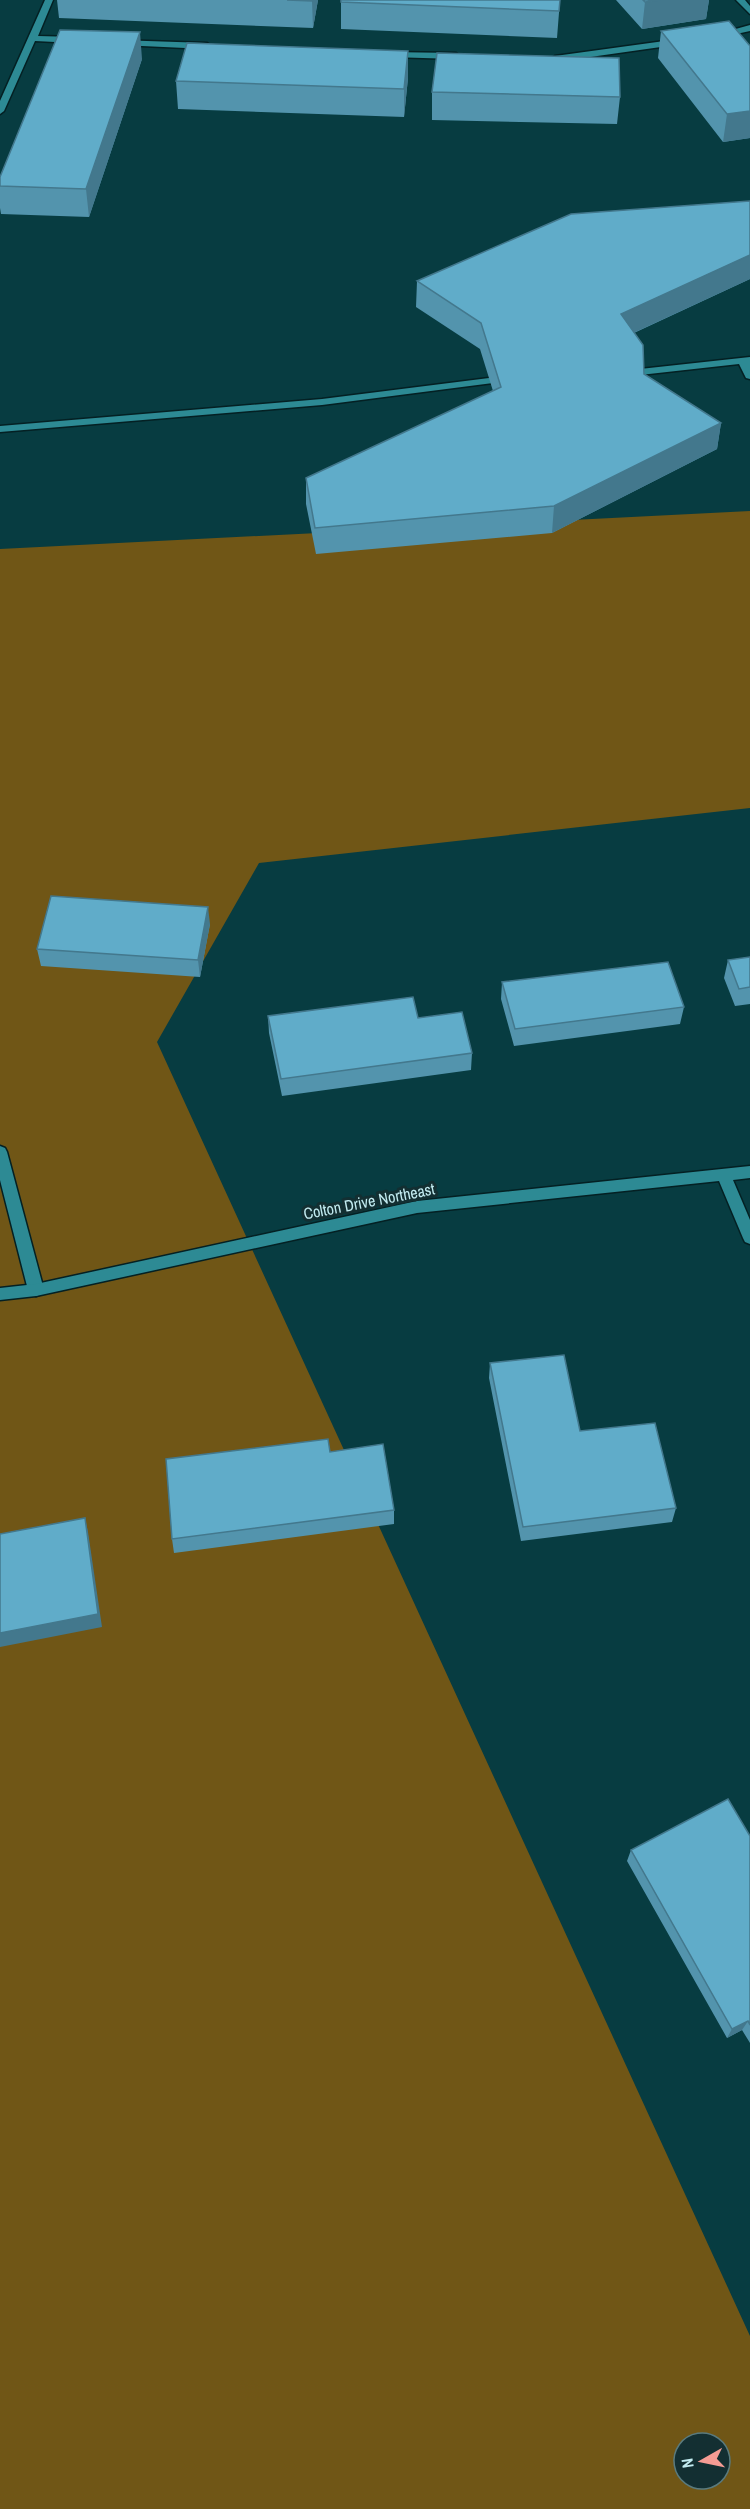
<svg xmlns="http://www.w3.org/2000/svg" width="750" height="2509" viewBox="0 0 750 2509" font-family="'Archivo Narrow',sans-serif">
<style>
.green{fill:#705616;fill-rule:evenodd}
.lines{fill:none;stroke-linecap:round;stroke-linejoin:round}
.service-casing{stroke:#042023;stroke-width:3}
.minor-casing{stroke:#042023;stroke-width:3}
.service{fill:#2d8a94;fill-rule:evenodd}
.minor{fill:#2d8a94;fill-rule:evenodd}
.wall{fill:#5394ad}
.shaded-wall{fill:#43788d}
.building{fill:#60acc9;stroke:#43788d;stroke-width:1.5}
.labels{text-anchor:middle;stroke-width:6;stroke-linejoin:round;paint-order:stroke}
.street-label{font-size:16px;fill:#c2ebf0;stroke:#132f32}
</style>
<rect width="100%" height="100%" fill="#073c41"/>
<path class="green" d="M750 511V808L259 863 157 1042 750 2336V2509H0V549ZM684 2443H720V2479H684Z"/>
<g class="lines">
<g class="service-casing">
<path id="service" d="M750 357V379L746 378 739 364 640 375 635 372 640 369Z
M489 378 493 379V383L322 405 0 432V426L322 399Z
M0 1146 5 1148 7 1152 44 1290 41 1294 36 1296 31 1294 28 1290 0 1180Z"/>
</g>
<g class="minor-casing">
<path id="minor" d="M45 0H53L38 36 75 37 79 40 75 43 35 41 4 111 0 114V101Z
M736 0H745L750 6V14Z
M750 25V31L718 38 714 35Z
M679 39 682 40V44L555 62 551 59 555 56Z
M117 40 207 43 211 46 207 49 120 45 116 42Z
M387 52 456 53 460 56 456 59 390 57 386 54Z
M750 1166V1178L733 1180 750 1220V1244L745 1242 743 1238 719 1181 417 1213 36 1296 0 1300V1288L36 1284 417 1201Z"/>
</g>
<use href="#service" class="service"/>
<use href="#minor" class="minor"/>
</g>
<path class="wall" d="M57 0H318L313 28 59 18Z
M560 0 557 38 341 29V2Z
M616 0H709L706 19 642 29Z
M661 31 750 46V138L723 142 658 58Z
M408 51V78L404 117 178 109 176 81Z
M142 59 89 217 1 214 0 208V177Z
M432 92 620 97 617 124 432 120Z
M750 279 634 333 644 374 721 423 717 449 552 533 316 554 306 504V478L493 391 480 349 416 307 417 281Z
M210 924 200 977 41 966 37 949Z
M750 957V1004L735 1006 724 978 728 960Z
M502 982 684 1007 680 1024 514 1046 501 999Z
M268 1016 418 1018 472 1053 471 1070 282 1096 269 1033Z
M490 1363 580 1431 676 1508 672 1522 521 1541 489 1378Z
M330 1452 394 1510V1524L174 1553 172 1539Z
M750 1836V2043L742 2030 727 2038 627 1861 631 1850Z"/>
<path class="shaded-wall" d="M313 0H318L313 28 312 1Z
M660 0H709L706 19 642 29 645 2Z
M140 32 142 59 89 217 86 189Z
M408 51V78L404 117V89Z
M750 111V138L723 142 727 114Z
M750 255V279L618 340 621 314Z
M721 423 717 449 552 533 554 506Z
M208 907 210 924 200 977 198 960Z
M85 1518 88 1532 102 1627 0 1647V1633Z
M748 2021 742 2030 727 2038 732 2029Z"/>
<path class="building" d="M287 0H313L312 1Z
M341 0H560L559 11 341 2Z
M643 0H660L645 2Z
M729 21 750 46V111L727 114 661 31Z
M60 30 140 32 86 189 0 186V177Z
M187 43 408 51 404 89 176 81Z
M437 53 619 58 620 97 432 92Z
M750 201V255L621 314 643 345 644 374 721 423 554 506 315 528 306 478 501 387 481 323 417 281 571 214Z
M51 896 208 907 198 960 37 949Z
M750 957V987L739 989 728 960Z
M668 962 684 1007 515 1029 502 982Z
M413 997 418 1018 462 1012 472 1053 281 1079 268 1016Z
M564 1355 580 1431 655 1423 676 1508 523 1527 490 1363Z
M328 1439 330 1452 383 1444 394 1510 172 1539 166 1459Z
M85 1518 98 1614 0 1633V1534Z
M728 1799 750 1836V2025L748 2021 732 2029 631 1850Z"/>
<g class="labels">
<g class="street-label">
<text transform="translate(369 1201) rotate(-11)" y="6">Colton Drive Northeast</text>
</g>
</g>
<g transform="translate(702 2461) rotate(261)"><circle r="28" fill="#132f32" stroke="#597a7e" stroke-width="1.5"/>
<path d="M0-4.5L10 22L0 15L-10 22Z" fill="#f59c94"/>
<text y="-9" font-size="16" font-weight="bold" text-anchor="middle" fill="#c2ebf0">N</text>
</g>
</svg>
